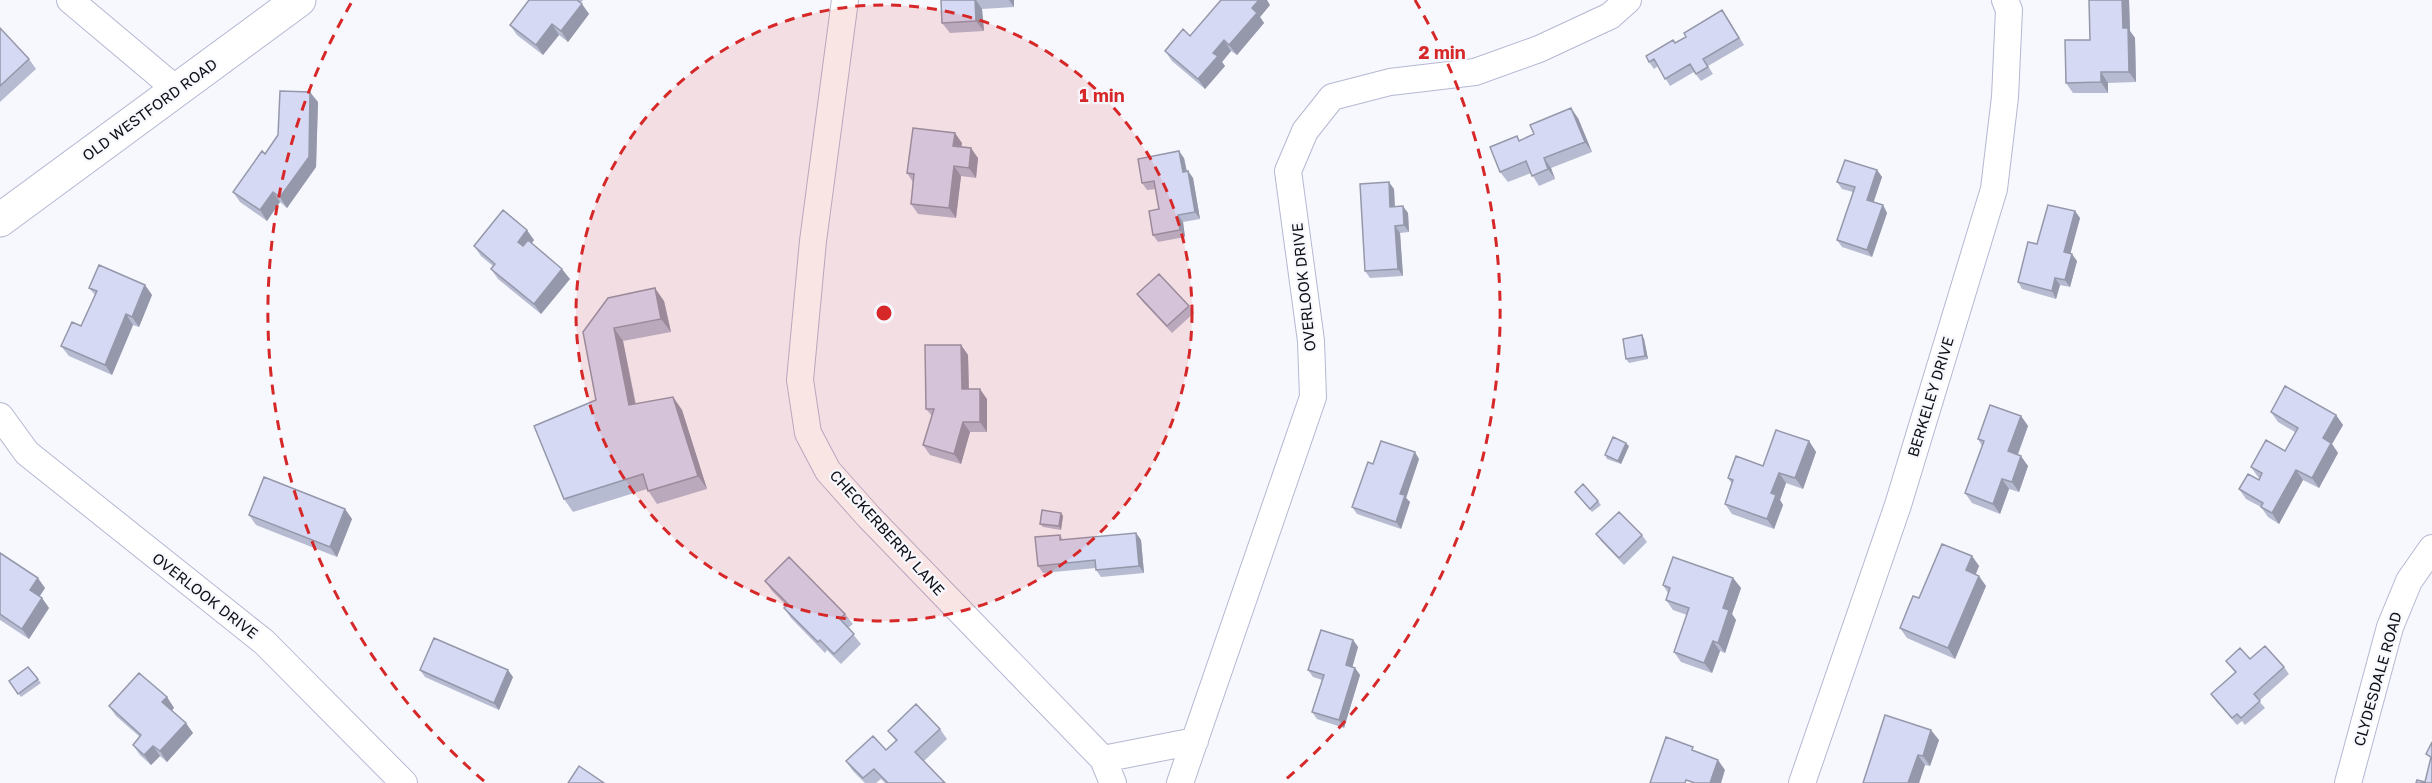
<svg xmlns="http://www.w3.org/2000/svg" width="2432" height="783" viewBox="0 0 2432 783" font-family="'Golos Text',sans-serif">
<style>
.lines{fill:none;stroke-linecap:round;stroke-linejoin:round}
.minor-casing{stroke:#b4b8d2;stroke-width:28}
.secondary-casing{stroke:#b4b8d2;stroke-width:35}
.minor{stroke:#fff;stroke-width:26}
.secondary{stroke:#fff;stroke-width:33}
.wall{fill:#b7bbd1}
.shaded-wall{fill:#9598aa}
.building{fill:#d5d9f3;stroke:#9598aa;stroke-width:1.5}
.ring{fill:none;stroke:#d62828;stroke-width:3;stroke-dasharray:10 8}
.labels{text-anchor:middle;stroke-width:4.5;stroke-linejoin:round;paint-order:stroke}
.street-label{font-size:15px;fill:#0e0f17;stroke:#f7f8fd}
.centre{fill:#d62828;stroke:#f7f8fd;stroke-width:3}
.ring-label{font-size:18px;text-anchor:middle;font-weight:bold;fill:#d62828;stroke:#f7f8fd;stroke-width:4.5;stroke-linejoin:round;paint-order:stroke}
</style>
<rect width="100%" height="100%" fill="#f7f8fd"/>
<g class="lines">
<g class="minor-casing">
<path id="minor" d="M70 0 177 90
M845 0 813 241 800 380 808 433 828 471 869 517 1103 759 1113 783
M0 416 27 453 264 642 404 783
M1103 759 1195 741
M1180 783 1313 397 1311 341 1288 171 1305 131 1332 97 1390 82 1475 72 1539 49 1610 16 1628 0
M1802 783 1898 505 1994 189 2005 97 2009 10 2005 0
M2348 783 2390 627 2409 581 2432 548"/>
</g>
<g class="secondary-casing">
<path id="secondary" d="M0 220 299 0"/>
</g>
<use href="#minor" class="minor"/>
<use href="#secondary" class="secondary"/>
</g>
<path class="wall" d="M529 0H583L581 3 589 14 568 42 559 35 543 55 517 35 510 25Z
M941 0H1014V7L982 9 984 31 950 33 942 23Z
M2089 0H2129L2130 31 2135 38 2136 82 2108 83V93H2073L2066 83 2090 40Z
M1270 5 1260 17 1264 23 1237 55 1231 51 1222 62 1225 66 1205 89 1172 61 1165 51 1190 36Z
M1727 17 1744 45 1708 66 1713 74 1701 81 1694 72 1670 86 1658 66 1654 69 1649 62 1675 43Z
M0 28 29 59 36 69 0 102Z
M318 102 316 167 287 208 280 202 267 221 240 202 233 192 265 154Z
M1578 118 1592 152 1551 168 1555 179 1539 186 1531 173 1508 182 1500 172 1520 140Z
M962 143 961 147 978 158 976 178 961 176 956 218 918 214 911 204 913 182 907 173Z
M1184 158 1187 171H1188L1193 178 1200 219 1183 222 1185 237 1158 242 1153 235 1159 209 1156 189 1147 190 1142 183Z
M1877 170 1882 177 1873 202 1883 205 1887 213 1872 257 1842 247 1837 240 1853 192 1842 189 1837 182Z
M1394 189 1395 206 1408 213 1409 232 1400 233 1403 276 1370 278 1365 271Z
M2075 211 2080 218 2070 254 2077 261 2070 287 2060 285 2056 299 2022 289 2018 282 2037 244Z
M534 240 531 244 570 279 541 314 498 279 491 269 493 266 481 256 474 246Z
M145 285 152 295 139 327 133 325 112 375 69 356 61 346 81 326 95 295 89 288Z
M1137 294 1189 306 1194 313 1172 333 1142 301Z
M664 301 671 332 623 341 636 404 673 397 682 410 707 489 657 504 647 489 573 512 564 499 596 400 583 332Z
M1642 335 1644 339 1648 359 1629 363 1626 359Z
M961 345 968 355 969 389 987 399V432H970L961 464 930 455 923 445 932 416 926 409Z
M2271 412 2336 415 2343 425 2332 444 2338 453 2319 488 2303 480 2279 524 2268 517 2261 507 2246 499 2239 489 2259 480 2260 478 2258 477 2251 467 2285 451 2295 432 2278 422Z
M2021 416 2028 426 2018 455 2028 466 2019 492 2009 489 2000 514 1972 503 1965 493 1982 446 1978 439Z
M1809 441 1816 452 1803 489 1786 483 1780 500 1783 505 1774 529 1732 514 1725 504 1732 484 1728 478 1763 466Z
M1629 446 1621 464 1607 459 1605 455Z
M1419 459 1406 498 1410 502 1401 529 1357 514 1352 507 1373 464Z
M1575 492 1598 501 1601 505 1592 512Z
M345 509 352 519 337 557 256 525 249 515Z
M1061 513 1063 516 1061 530 1043 527 1040 524Z
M1136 533 1141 540 1144 573 1101 577 1096 570V568L1043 573 1038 566 1060 535 1063 540Z
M1596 534 1642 535 1647 542 1624 565 1601 541Z
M0 553 45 588 40 596 42 598 49 608 29 639 0 620Z
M1972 556 1979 566 1976 574 1986 586 1955 659 1907 638 1900 628 1919 598Z
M1733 578 1741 588 1732 614 1736 620 1725 653 1720 651 1712 673 1681 662 1674 652 1687 615 1673 610 1666 600 1668 593 1663 585Z
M765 581 845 614 853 624 848 628 861 644 841 664 827 650 825 653 791 618 784 608 786 605 772 591Z
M1353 640 1358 647 1352 667 1355 668 1360 675 1344 728 1317 719 1312 712 1322 680 1313 677 1308 670Z
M2250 659 2284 667 2289 674 2259 701 2265 708 2245 725 2242 721 2237 725 2216 701 2211 694 2235 672 2226 661Z
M28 667 41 683 21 697 9 681Z
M420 670 513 677 499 710 425 677Z
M167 697 174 708 171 711 193 733 167 762 160 756 151 765 140 755 133 745 140 737 116 716 109 706Z
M940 729 947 739 924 761 945 783H885L881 779 876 783H865L853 771 846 761 886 750 896 741 888 731Z
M1939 740 1930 766 1925 765 1919 783H1863Z"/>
<path class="shaded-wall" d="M975 0H976L982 9 984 31 976 21Z
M1009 0H1014V7Z
M1259 0H1267L1270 5 1260 17 1264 23 1237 55 1229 45 1252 8Z
M2122 0H2129L2130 31 2135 38 2136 82 2129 72 2123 28Z
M582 4 589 14 568 42 561 31Z
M552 24 559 35 543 55 536 45Z
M1224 40 1231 51 1222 62 1225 66 1205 89 1198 79 1213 53Z
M2101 72 2108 83V93L2101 82Z
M310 92 318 102 316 167 287 208 280 197Z
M1571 108 1578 118 1592 152 1585 142Z
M955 133 962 143 960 156 953 146Z
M971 148 978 158 976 178 969 168Z
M1179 151 1184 158 1188 179 1183 172Z
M1544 158 1551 168 1555 179 1548 169Z
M954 166 961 176 956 218 949 208Z
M1877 170 1882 177 1872 207 1867 200Z
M1188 171 1193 178 1200 219 1195 212Z
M1389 182 1394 189 1395 214 1390 207Z
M273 192 280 202 267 221 260 210Z
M1883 205 1887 213 1872 257 1867 250Z
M1403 206 1408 213 1409 232 1404 225Z
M2075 211 2080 218 2069 259 2064 252Z
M1178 215 1183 222 1185 237 1180 230Z
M1395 226 1400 233 1403 276 1398 269Z
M527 230 534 240 525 252 518 242Z
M2072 254 2077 261 2070 287 2065 280Z
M562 269 570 279 541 314 534 304Z
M2055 278 2060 285 2056 299 2052 291Z
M145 285 152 295 139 327 132 317Z
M655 288 664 301 671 332 661 319Z
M126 314 133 325 112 375 105 365Z
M614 328 623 341 638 418 629 405Z
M1642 335 1644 339 1648 359 1645 356Z
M961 345 968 355 969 399 962 389Z
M980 389 987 399V432L980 422Z
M673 397 682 410 707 489 698 476Z
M2336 415 2343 425 2332 444 2338 453 2319 488 2312 478 2323 438Z
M2021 416 2028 426 2015 461 2008 451Z
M963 422 970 432 961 464 954 454Z
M1809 441 1816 452 1803 489 1795 478Z
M1626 443 1629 446 1621 464 1618 461Z
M1415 452 1419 459 1406 498 1410 502 1401 529 1396 522 1400 494Z
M2021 456 2028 466 2019 492 2012 482Z
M2296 470 2303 480 2279 524 2272 513Z
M1779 473 1786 483 1780 500 1783 505 1774 529 1767 519 1771 493Z
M2002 479 2009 489 2000 514 1993 504Z
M345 509 352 519 337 557 330 547Z
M1061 513 1063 516 1061 530 1059 526Z
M1136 533 1141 540 1144 573 1139 566Z
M1972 556 1979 566 1973 580 1966 570Z
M1979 576 1986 586 1955 659 1948 648Z
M38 578 45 588 37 600 30 590Z
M1733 578 1741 588 1732 614 1736 620 1725 653 1718 643 1723 608Z
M42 598 49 608 29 639 22 629Z
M1353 640 1358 647 1351 672 1346 665Z
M1713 641 1720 651 1712 673 1704 663Z
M1355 668 1360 675 1344 728 1339 720Z
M508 670 513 677 499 710 494 703Z
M167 697 174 708 169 713 162 702Z
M186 723 193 733 167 762 160 751Z
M1931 730 1939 740 1930 766 1923 756Z
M153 746 160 756 151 765 144 755Z
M1918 755 1925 765 1919 783H1908Z
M1718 760 1725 770 1721 783H1710Z"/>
<path class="building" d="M529 0H577L582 4 561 31 552 24 536 45 510 25Z
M941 0H975L976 21 942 23Z
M1221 0H1259L1252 8 1257 13 1229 45 1224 40 1213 53 1218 56 1198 79 1165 51 1183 29 1190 36Z
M2089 0H2122L2123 28H2128L2129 72H2101V82L2066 83 2065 40H2090Z
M1722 10 1739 38 1703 59 1708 67 1696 74 1690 64 1665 79 1654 59 1649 62 1646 56 1673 40 1675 43 1686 37 1684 33Z
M0 28 29 59 0 86Z
M280 91 310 92 309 157 280 197 273 192 260 210 233 192 262 151 265 154 278 135Z
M1571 108 1585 142 1544 158 1548 169 1532 176 1526 161 1500 172 1490 147 1517 136 1519 141 1534 134 1530 125Z
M913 128 955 133 953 146 971 148 969 168 954 166 949 208 911 204 914 174 907 173Z
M1179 151 1183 172 1188 171 1195 212 1178 215 1180 230 1153 235 1149 211 1159 209 1154 181 1142 183 1138 159Z
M1845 160 1877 170 1867 200 1883 205 1867 250 1837 240 1855 187 1837 182Z
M1389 182 1390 207 1403 206 1404 225 1395 226 1398 269 1365 271 1360 184Z
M2048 205 2075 211 2064 252 2072 254 2065 280 2055 278 2052 291 2018 282 2028 242 2037 244Z
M503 210 527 230 518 242 523 246 528 240 562 269 534 304 491 269 495 264 474 246Z
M99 265 145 285 132 317 126 314 105 365 61 346 72 322 81 326 97 291 89 288Z
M1159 274 1189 306 1167 326 1137 294Z
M655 288 661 319 614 328 629 405 673 397 698 476 648 491 643 474 564 499 534 426 596 400 583 332 608 298Z
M1642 335 1645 356 1626 359 1623 339Z
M925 345H961L962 389H980V422H963L954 454 923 445 934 409H926Z
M2285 386 2336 415 2323 438 2331 443 2312 478 2296 470 2272 513 2261 507 2263 503 2239 489 2248 474 2259 480 2262 473 2251 467 2266 440 2285 451 2298 428 2271 412Z
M1990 405 2021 416 2008 451 2021 456 2012 482 2002 479 1993 504 1965 493 1984 441 1978 439Z
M1776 430 1809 441 1795 478 1779 473 1771 493 1776 495 1767 519 1725 504 1733 480 1728 478 1736 456 1763 466Z
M1613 437 1626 443 1618 461 1605 455Z
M1381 441 1415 452 1400 494 1405 495 1396 522 1352 507 1368 462 1373 464Z
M264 477 345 509 330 547 249 515Z
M1583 484 1598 501 1590 509 1575 492Z
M1042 510 1061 513 1059 526 1040 524Z
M1619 512 1642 535 1619 558 1596 534Z
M1136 533 1139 566 1096 570 1095 560 1038 566 1035 537 1060 535V540Z
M1942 544 1972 556 1966 570 1979 576 1948 648 1900 628 1913 596 1919 598Z
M0 553 38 578 30 590 42 598 22 629 0 614Z
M789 557 845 614 840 619 854 634 834 654 820 640 818 642 784 608 788 604 765 581Z
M1673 557 1733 578 1723 608 1729 610 1718 643 1713 641 1704 663 1674 652 1689 608 1666 600 1670 588 1663 585Z
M1321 630 1353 640 1346 665 1355 668 1339 720 1312 712 1324 675 1308 670Z
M434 638 508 670 494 703 420 670Z
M2265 646 2284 667 2254 694 2260 701 2241 718 2237 714 2232 718 2211 694 2236 672 2226 661 2240 648 2250 659Z
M28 667 38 679 18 694 9 681Z
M139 673 167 697 162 702 186 723 160 751 153 746 144 755 133 745 141 735 109 706Z
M916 704 940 729 915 752 945 783H888L874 769 863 778 846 761 873 736 886 750 897 740 888 731Z
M1885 715 1931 730 1923 756 1918 755 1908 783H1863Z
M1666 737 1693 747 1692 750 1718 760 1710 783H1695L1686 780 1685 783H1650Z
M2432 742V783H2416L2417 780 2425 782 2431 757 2426 754Z
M579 766 604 783H568Z"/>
<circle cx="884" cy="313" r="308" fill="#d62828" fill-opacity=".12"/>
<g class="ring">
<circle cx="884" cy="313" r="308"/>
<path d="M484 781A616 616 0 0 1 353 0M1415 0A616 616 0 0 1 1284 781"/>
</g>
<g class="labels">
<g class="street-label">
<text transform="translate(150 110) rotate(-36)" y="5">OLD WESTFORD ROAD</text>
<text transform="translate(1304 287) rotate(-96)" y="5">OVERLOOK DRIVE</text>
<text transform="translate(1931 397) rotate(-73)" y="5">BERKELEY DRIVE</text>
<text transform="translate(887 533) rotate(48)" y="5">CHECKERBERRY LANE</text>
<text transform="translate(205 596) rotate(38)" y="5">OVERLOOK DRIVE</text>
<text transform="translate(2378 679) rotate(-74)" y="5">CLYDESDALE ROAD</text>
</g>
</g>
<circle cx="884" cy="313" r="9" class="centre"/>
<g class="ring-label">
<text x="1442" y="59">2 min</text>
<text x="1102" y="102">1 min</text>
</g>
</svg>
